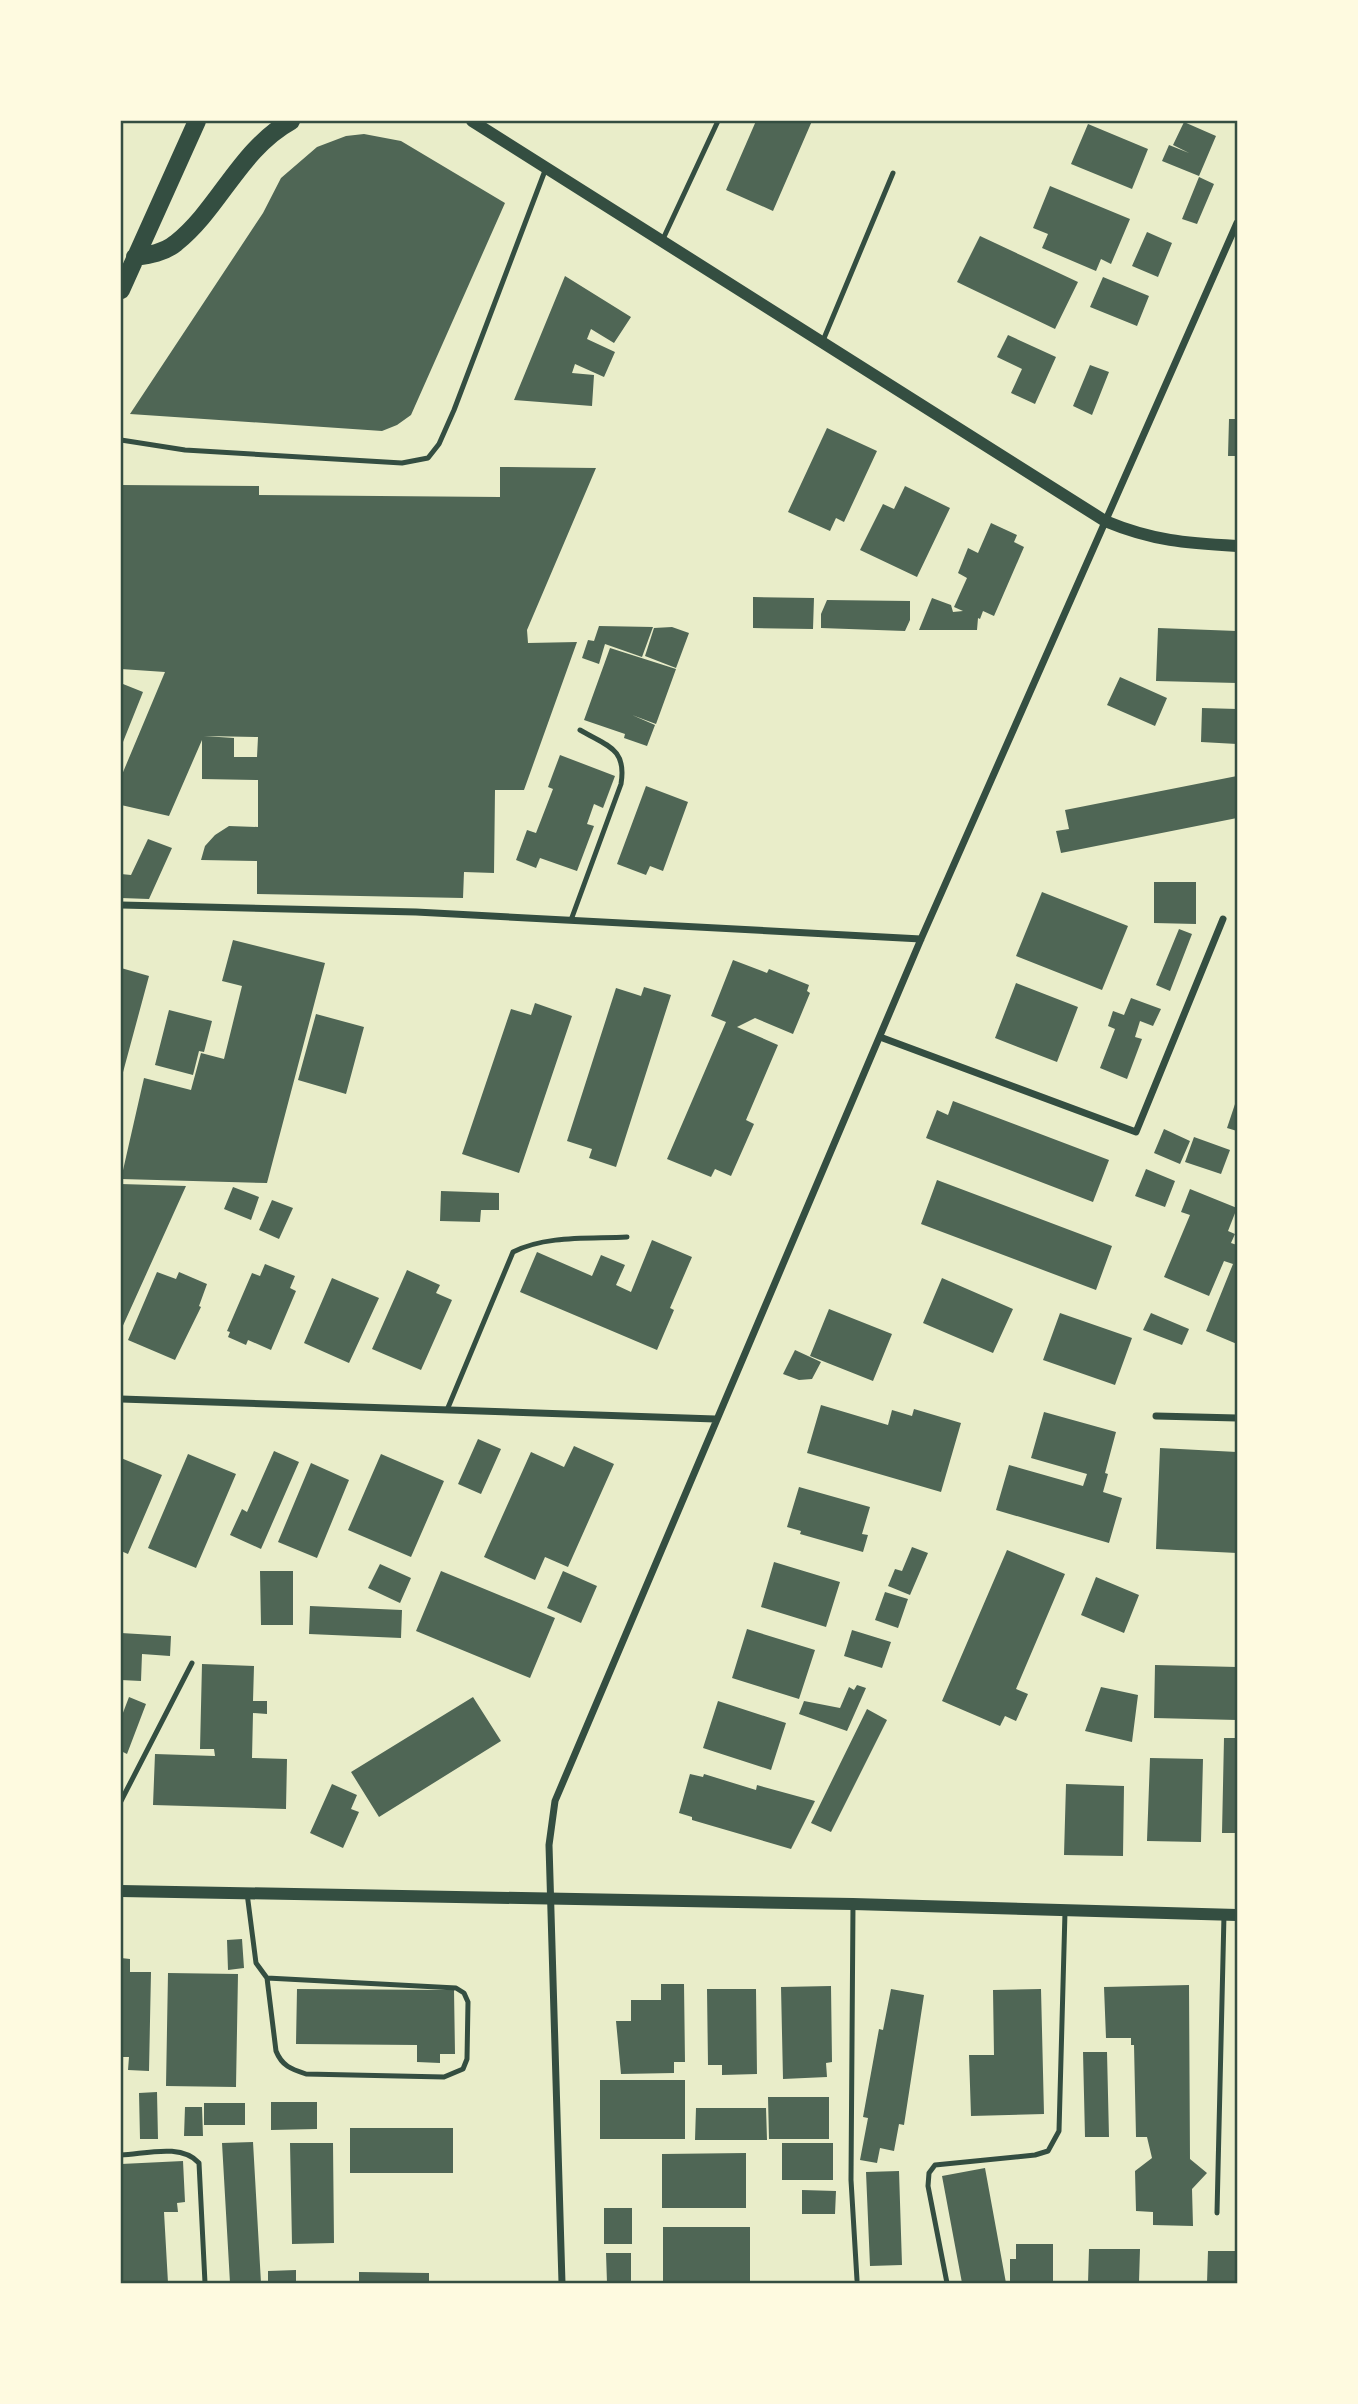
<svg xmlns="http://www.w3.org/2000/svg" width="1358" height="2404" viewBox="0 0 1358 2404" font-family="'Space Grotesk',sans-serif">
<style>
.building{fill:#4f6655;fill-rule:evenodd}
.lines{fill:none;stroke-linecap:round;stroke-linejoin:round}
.service{stroke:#344e41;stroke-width:5}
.minor{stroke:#344e41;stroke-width:7}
.tertiary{stroke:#344e41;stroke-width:12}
.primary{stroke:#344e41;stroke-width:18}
.neatline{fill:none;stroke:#344e41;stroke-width:2.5}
</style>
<rect width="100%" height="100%" fill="#e9edc9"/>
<path class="building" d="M756 121H812L773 211 726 190Z
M1184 122 1216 136 1199 176 1162 161 1169 145 1189 153 1173 145Z
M1088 124 1148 149 1132 189 1071 164Z
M364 134 401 141 505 203 411 415 397 425 382 431 130 414 263 213 281 178 317 147 346 136Z
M1199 177 1214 184 1197 224 1182 219Z
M1050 186 1130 219 1111 264 1101 259 1096 271 1042 248 1048 234 1033 228Z
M1147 232 1172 243 1158 277 1132 266Z
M980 236 1078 282 1055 329 957 282Z
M565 276 631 317 614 343 591 329 587 339 615 352 604 377 575 364 572 373 594 375 592 406 514 400Z
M1103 277 1149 296 1137 326 1090 307Z
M1008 335 1056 357 1035 404 1011 393 1022 369 997 357Z
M1090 365 1109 372 1092 415 1073 406Z
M1229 419H1237V456H1228Z
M827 428 877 451 844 522 836 518 830 531 788 512Z
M500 467 596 468 527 630 528 643 577 642 524 790H495L494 873 464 872 463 898 257 894V861L201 860 205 846 215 835 229 826 258 827V780L202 779V740L169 816 121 805V777L165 672 121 669V485L259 486V495L500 497ZM204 736 258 737 257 757H234V738Z
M905 486 950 508 917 577 860 550 883 504 894 509Z
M991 523 1017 535 1014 542 1024 547 994 616 983 611 980 619 978 618 977 630H919L932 598 951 605 953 612 963 611 954 607 967 578 958 573 968 548 978 553Z
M753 597 814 598 813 629 753 628Z
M827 600 910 601V620L905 631 821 628V614Z
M599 626 653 627 642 657 605 644 599 664 582 658 588 640 594 641Z
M672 627 689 633 676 668 645 656 654 628Z
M1158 628 1237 631V683L1156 681Z
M610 648 676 669 656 724 632 715 655 725 647 746 624 738 625 734 584 720Z
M1120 677 1167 698 1155 726 1107 705Z
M123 684 143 692 121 747V689Z
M1202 708 1237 709V744L1201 742Z
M560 755 615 776 603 808 594 804 587 824 594 826 577 871 540 858 536 868 516 860 527 830 536 833 553 789 548 787Z
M1237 776V818L1061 853 1056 831 1069 829 1065 810Z
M646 786 688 802 663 871 650 866 646 875 617 864Z
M148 839 172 848 149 899 121 898V874L131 875Z
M1154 882H1196V924L1154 923Z
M1042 892 1128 926 1102 990 1016 956Z
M1179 929 1192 934 1170 991 1156 985Z
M233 940 325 963 267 1183 121 1179 144 1078 191 1090 201 1053 224 1059 242 986 222 981Z
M733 960 767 973 769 969 809 985 807 991 810 993 793 1034 755 1018 737 1027 778 1045 746 1120 754 1124 731 1176 715 1169 711 1177 667 1159 726 1022 711 1016Z
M121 968 149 976 122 1076H121Z
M1016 983 1078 1007 1057 1062 995 1038Z
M644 987 671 995 616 1167 589 1158 592 1149 567 1141 616 988 641 996Z
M1131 998 1161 1009 1153 1026 1140 1021 1135 1037 1142 1039 1127 1079 1100 1068 1115 1029 1108 1026 1113 1011 1124 1015Z
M535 1003 572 1016 519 1173 462 1154 511 1009 531 1015Z
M169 1010 212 1021 204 1052 199 1051 193 1075 155 1065Z
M316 1014 364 1027 346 1094 298 1080Z
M1237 1098V1131L1227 1128Z
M953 1101 1109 1160 1093 1202 926 1138 937 1110 948 1115Z
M1164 1129 1190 1141 1180 1164 1154 1153Z
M1194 1137 1230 1150 1221 1174 1185 1162Z
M1146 1169 1175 1181 1165 1207 1135 1196Z
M937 1180 1112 1246 1096 1290 921 1224Z
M121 1184 186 1186 121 1330Z
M233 1187 259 1197 251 1220 224 1209Z
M1190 1189 1237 1208 1228 1231 1235 1234 1231 1243 1237 1245V1344L1206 1331 1233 1264 1224 1261 1209 1296 1164 1277 1190 1215 1181 1212Z
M441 1191 499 1193V1210H481L480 1222 440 1221Z
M272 1200 293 1208 279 1239 259 1230Z
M652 1240 692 1257 670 1308 674 1310 657 1350 520 1292 537 1252 592 1276 601 1255 625 1265 616 1285 631 1292Z
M265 1264 295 1276 290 1288 296 1291 271 1350 248 1340 246 1345 228 1337 230 1332 227 1331 252 1273 260 1276Z
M407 1270 440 1285 436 1293 452 1300 421 1370 372 1349Z
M157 1272 176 1279 179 1272 207 1284 199 1306 201 1307 175 1360 128 1340Z
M332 1278 379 1298 349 1363 304 1343Z
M942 1278 1013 1309 993 1353 923 1323Z
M829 1309 892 1334 873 1381 810 1356Z
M1060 1313 1132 1338 1115 1385 1043 1360Z
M1151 1313 1189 1329 1182 1345 1143 1330Z
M795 1350 821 1362 812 1379 799 1380 783 1374Z
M821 1405 888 1425 892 1410 912 1416 914 1409 961 1423 941 1492 807 1453Z
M1044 1412 1116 1432 1105 1473 1108 1474 1103 1492 1122 1498 1109 1543 996 1510 1009 1465 1083 1486 1087 1474 1031 1458Z
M478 1439 501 1449 481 1494 458 1484Z
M574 1446 614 1464 568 1567 545 1557 535 1580 484 1557 531 1452 564 1467Z
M1160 1448 1237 1452V1553L1156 1549Z
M274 1451 299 1462 261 1549 230 1535 242 1509 247 1512Z
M188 1454 236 1474 196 1568 148 1548Z
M381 1454 444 1481 411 1557 348 1530Z
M121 1458 162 1475 128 1554 121 1551Z
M311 1463 349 1480 317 1558 278 1542Z
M799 1487 870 1507 862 1534 868 1535 863 1552 800 1534 801 1531 787 1527Z
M912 1547 928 1553 910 1595 888 1586 895 1569 902 1571Z
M1007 1550 1065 1574 1016 1689 1028 1694 1016 1721 1005 1716 1000 1726 942 1701Z
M774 1562 840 1582 826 1627 761 1607Z
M380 1564 411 1578 400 1603 368 1588Z
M260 1571H293V1625H261Z
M441 1571 555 1618 530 1678 416 1631Z
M563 1571 597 1586 581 1623 547 1608Z
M1096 1577 1139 1595 1124 1633 1081 1615Z
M885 1592 908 1599 898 1628 875 1620Z
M310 1606 402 1610 401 1638 309 1634Z
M747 1629 815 1650 799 1699 732 1678Z
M852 1630 891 1642 882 1668 844 1656Z
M121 1633 171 1636 170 1656 142 1654 141 1681 121 1680Z
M202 1664 254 1666 253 1701H267V1714L253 1713 252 1758 287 1759 286 1809 153 1805 155 1754 215 1756 214 1749H200Z
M1155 1665 1237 1667V1720L1154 1718Z
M857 1685 866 1688 847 1731 799 1714 804 1701 840 1708 849 1687 854 1690Z
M1101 1687 1138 1695 1132 1742 1085 1731Z
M129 1697 146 1704 127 1754 121 1751V1718Z
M473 1697 501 1741 379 1817 351 1772Z
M718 1701 786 1723 771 1770 703 1748Z
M867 1709 887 1720 831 1832 811 1823Z
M1224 1738H1237V1833H1222Z
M1150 1758 1203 1759 1201 1842 1147 1841Z
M690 1774 703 1777 704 1774 756 1790 757 1785 815 1801 791 1849 692 1820V1817L679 1813Z
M332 1784 357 1795 351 1809 359 1812 343 1848 310 1833Z
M1066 1784 1124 1786 1123 1856 1064 1855Z
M242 1939 244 1968 228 1970 227 1940Z
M121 1958 130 1959V1972H151L149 2071 128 2070 129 2057H121Z
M168 1973 238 1974 236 2087 166 2086Z
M661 1984H684L685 2062H674V2073L621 2074 616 2021H631V2000H661Z
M1189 1985 1190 2159 1207 2173 1192 2189 1193 2226 1153 2225V2212L1136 2211 1135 2171 1152 2158 1147 2137H1136L1134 2045H1131V2038H1106L1104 1987Z
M831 1986 832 2062 826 2063 827 2077 783 2079 781 1987Z
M297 1989 454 1990 455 2054H440V2063L417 2062V2045L296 2044Z
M707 1989H756L757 2074 722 2075V2065H708Z
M891 1989 924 1995 904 2125 899 2124 894 2151 880 2148 877 2163 860 2160 868 2118 863 2117 879 2029 883 2030Z
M1041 1989 1044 2114 971 2116 969 2055H994L993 1990Z
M1083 2052H1107L1109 2137H1085Z
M600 2080H685V2139H600Z
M157 2092 158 2139H140L139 2093Z
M768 2097H829V2139H769Z
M271 2102H317V2129L271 2130Z
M204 2103H245V2125H204Z
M185 2107H202L203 2136H184Z
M696 2108H766L767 2140H695Z
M350 2128H453V2173H350Z
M253 2142 261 2283H230L222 2143Z
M290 2143H333L334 2243 292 2244Z
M782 2143H833V2180H782Z
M746 2153V2208H662V2154Z
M183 2161 185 2202 177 2203 178 2212H164L168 2283H121V2164Z
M985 2168 1006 2283H962L942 2176Z
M899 2171 902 2265 870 2266 866 2172Z
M802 2190 836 2191 835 2214H802Z
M604 2208H632V2244H604Z
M663 2227H750V2281H663Z
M1016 2244H1053V2283H1010V2259H1016Z
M1089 2249H1140L1139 2282 1088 2283Z
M1208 2251H1237V2283H1207Z
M606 2253H631V2283H607Z
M296 2270V2283H268V2271Z
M359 2272 429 2273V2283H359Z"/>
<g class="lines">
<path class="service" d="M663 239 718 121
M822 343 893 173
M121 440 185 450 402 463 428 458 439 444 454 410 546 168
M571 920 621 784C627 748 607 746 580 730
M447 1410 513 1252C546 1235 590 1239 627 1237
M121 1801 192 1663
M247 1893 256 1963 267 1978 456 1988 464 1993 468 2002 467 2059 463 2069 444 2077 306 2074C291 2069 282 2066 276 2051L267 1978
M853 1904 851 2180 857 2280
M121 2155C145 2154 181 2143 199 2163L205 2283
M1217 2213 1224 1915
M947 2283 928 2186 929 2173 935 2165 1035 2155 1048 2151 1059 2131 1065 1912"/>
<path class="minor" d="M121 905 416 912 921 939
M880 1037 1136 1132 1223 919
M121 1399 715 1419
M1156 1416 1237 1418
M562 2283 549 1845 555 1801 921 939 1237 223"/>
<path class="tertiary" d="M472 121 1105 521C1153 541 1186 543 1237 546
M121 1891 853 1904 1237 1915"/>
<path class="primary" d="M135 257C149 255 164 253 176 243 219 209 240 149 291 121
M121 290 197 121"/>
</g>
<rect width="1358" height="2404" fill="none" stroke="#fefae0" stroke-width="245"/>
<rect x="122" y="122" width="1114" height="2160" class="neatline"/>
</svg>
